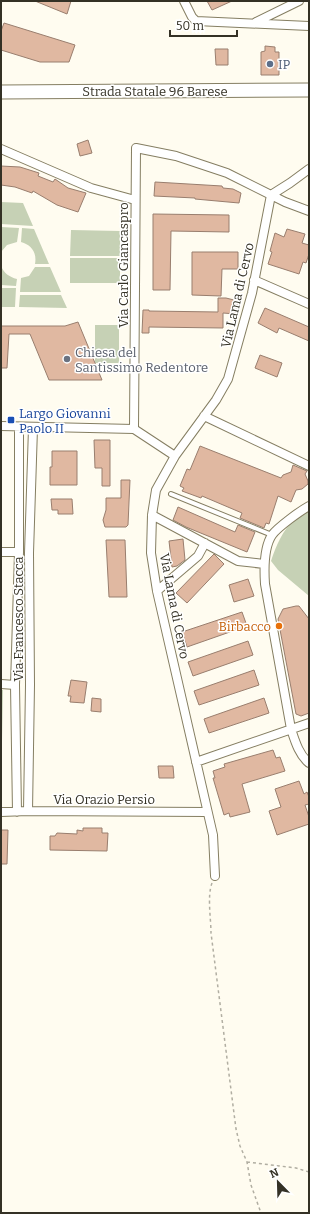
<svg xmlns="http://www.w3.org/2000/svg" width="310" height="1214" viewBox="0 0 310 1214" font-family="Bitter,serif">
<style>
.green{fill:#c6d1b5}
.building{fill:#e0b8a1;stroke:#997e6e}
.lines{fill:none;stroke-linecap:round;stroke-linejoin:round}
.lane-casing{stroke:#857e62;stroke-width:6}
.street-casing{stroke:#857e62;stroke-width:10}
.primary-casing{stroke:#857e62;stroke-width:15}
.path{stroke:#b1aea2;stroke-width:1.5;stroke-dasharray:3 3;stroke-linecap:butt}
.lane{stroke:#fff;stroke-width:4}
.street{stroke:#fff;stroke-width:8}
.primary{stroke:#fff;stroke-width:13}
.service-dot{fill:#5c6f8a;stroke:#fff;stroke-width:1.5}
.worship-dot{fill:#6b7280;stroke:#fff;stroke-width:1.5}
.transit-dot{fill:#1a4fb4;stroke:#fff;stroke-width:1.5}
.food-dot{fill:#e8710a;stroke:#fff;stroke-width:1.5}
.labels{text-anchor:middle;stroke-width:3;stroke-linejoin:round;paint-order:stroke}
.service-label{font-size:13px;fill:#4e5e75;stroke:#fff;text-anchor:start}
.street-label{font-size:13px;fill:#343125;stroke:#fff}
.worship-label{font-size:13px;fill:#5b616d;stroke:#fff;text-anchor:start}
.transit-label{font-size:13px;fill:#164399;stroke:#fff;text-anchor:start}
.food-label{font-size:13px;fill:#c56008;stroke:#fff;text-anchor:end}
</style>
<rect width="100%" height="100%" fill="#fffcf0"/>
<path class="green" d="M1 202 23 203 33 226 1 224Z
M1 227 19 228 17 242 7 245 1 252Z
M22 228 34 229 49 264H35C37 253 32 245 21 242Z
M71 230 120 231V256H70Z
M70 258H120V283H70Z
M1 266C4 273 9 277 17 279L16 286 1 285Z
M35 267H50L61 292H20L21 278 29 276Z
M1 288H16L15 307H1Z
M20 295H61L67 308 19 307Z
M95 325H119V363H95Z
M309 510V596L278 570 271 561C276 546 283 529 295 519 299 515 305 513 309 510Z
M1 690H3L1 793Z"/>
<path class="building" d="M35 1H71L67 14Z
M207 1H232L212 10Z
M4 23 75 45 69 62H40L1 50V31Z
M265 46 275 47V52H279V75H261V52L265 51Z
M215 49H228V65H216Z
M88 140 92 153 80 156 77 144Z
M1 166 20 167 39 173 38 176 53 182 55 179 68 188 86 193 78 212 57 205 33 191 32 193 15 187 1 185Z
M155 182 222 186 223 188 233 189 241 193 239 203 195 199V198L154 196Z
M153 214 229 215V232L171 231 170 290H153Z
M287 229 305 234 302 243 309 245V254L306 263 303 262 299 274 268 264 272 252 270 251 275 233 284 237Z
M192 252H238V269H222L221 296 192 295Z
M218 298H226L238 301 236 314 223 313V328L149 327V333H142L143 310H149V311L218 312Z
M265 308 309 327V341L279 328 277 333 258 323Z
M78 322 102 380H49L30 334H9L7 368H1V326H65Z
M260 355 282 363 277 377 255 368Z
M94 440H110V486H102V468H95Z
M200 446 281 478 283 475 291 472 293 465 307 471 305 474 308 481V484L302 489 296 490 291 502 278 496 269 524 266 523 264 528 240 518 242 513 202 496 201 498 182 491 184 488 180 486 187 469 190 470Z
M52 451H77V485H50V467H52Z
M121 480H130L128 525 126 527H105L103 520 106 510V498H121Z
M51 499H72L73 514H58V510H52Z
M178 507 235 532 238 525 255 532 247 552 186 527 173 520Z
M183 539 185 560 177 566 172 567 169 541Z
M106 540H125L127 597H109Z
M214 554 224 564 187 603 176 593Z
M248 579 254 596 234 602 229 585Z
M296 606H299L309 619V713L301 716 296 714 278 619 283 609Z
M242 612 247 626 187 647 182 632Z
M248 641 253 655 193 676 188 662Z
M254 670 259 685 199 705 194 691Z
M71 680 87 682 84 703 70 702 71 696H68Z
M92 698 101 699V712L91 711Z
M264 698 269 713 209 733 204 719Z
M273 750 276 758 280 757 285 771 242 784 250 812 230 817 229 813 224 815 213 778H215L213 771 225 767 224 764Z
M158 766H173L174 778H159Z
M299 781 304 794 307 792 309 797V804L305 805 309 817V824L277 835 269 811 281 807 275 789Z
M83 828H102V833H108L107 851 50 850V836H55L57 833 77 834V830L83 831Z
M1 830H8L7 864H1Z"/>
<g class="lines">
<g class="lane-casing">
<path id="lane" d="M171 494 272 535"/>
</g>
<g class="street-casing">
<path id="street" d="M184 1 192 17 196 21 309 26
M256 22 299 1
M1 149 91 188 135 200
M271 195 290 183 309 169
M254 280 309 304
M204 416 309 466
M1 426 134 429 175 456
M134 429 136 148 176 156 227 173 285 202 309 211
M309 506C300 511 278 527 272 535 264 547 264 569 265 584L291 729C295 741 299 755 309 763
M152 515 238 561 264 564
M1 552H19
M157 591 198 556 205 543
M1 684 15 685
M196 762 309 723
M28 811 30 685 29 553 33 428
M1 812 28 811 207 812
M17 812 15 685 19 552V427
M215 876 213 835 157 591 151 553 152 515 156 490 175 456 216 400 228 379 252 293 271 195"/>
</g>
<g class="primary-casing">
<path id="primary" d="M1 92 309 90"/>
</g>
<path class="path" d="M212 883C207 896 211 919 211 933L236 1129 240 1146 247 1162 251 1185 261 1213
M247 1162 296 1168 309 1172"/>
<use href="#lane" class="lane"/>
<use href="#street" class="street"/>
<use href="#primary" class="primary"/>
</g>
<circle class="service-dot" cx="270" cy="64" r="4"/>
<circle class="worship-dot" cx="67" cy="359" r="4"/>
<rect class="transit-dot" x="7" y="416" width="8" height="8" rx="2"/>
<circle class="food-dot" cx="279" cy="626" r="4"/>
<g class="labels">
<g class="service-label">
<text x="278" y="69">IP</text>
</g>
<g class="street-label">
<text x="155" y="96">Strada Statale 96 Barese</text>
<text transform="translate(123 265) rotate(-90)" y="5">Via Carlo Giancaspro</text>
<text transform="translate(237 295) rotate(-77)" y="5">Via Lama di Cervo</text>
<text transform="translate(175 606) rotate(79)" y="5">Via Lama di Cervo</text>
<text transform="translate(18 619) rotate(-90)" y="5">Via Francesco Stacca</text>
<text x="104" y="804">Via Orazio Persio</text>
</g>
<g class="worship-label">
<text x="75" y="357">Chiesa del<tspan x="75" dy="15">Santissimo Redentore</tspan></text>
</g>
<g class="transit-label">
<text x="19" y="418">Largo Giovanni<tspan x="19" dy="15">Paolo II</tspan></text>
</g>
<g class="food-label">
<text x="271" y="631">Birbacco</text>
</g>
</g>
<rect width="310" height="1214" fill="none" stroke="#343125" stroke-width="4"/>
<g transform="translate(278 1182) rotate(337)" stroke="#ffffff" stroke-width="3" paint-order="stroke">
<path d="M0-3L7 15L0 10L-7 15Z" fill="#343125"/>
<text y="-6" font-size="11" font-weight="bold" text-anchor="middle" fill="#343125">N</text>
</g>
<path d="M170 30v6h67v-6" fill="none" stroke="#343125" stroke-width="2"/>
<text x="176" y="30" font-size="12" fill="#343125" stroke="#ffffff" stroke-width="3" paint-order="stroke">50 m</text>
</svg>
